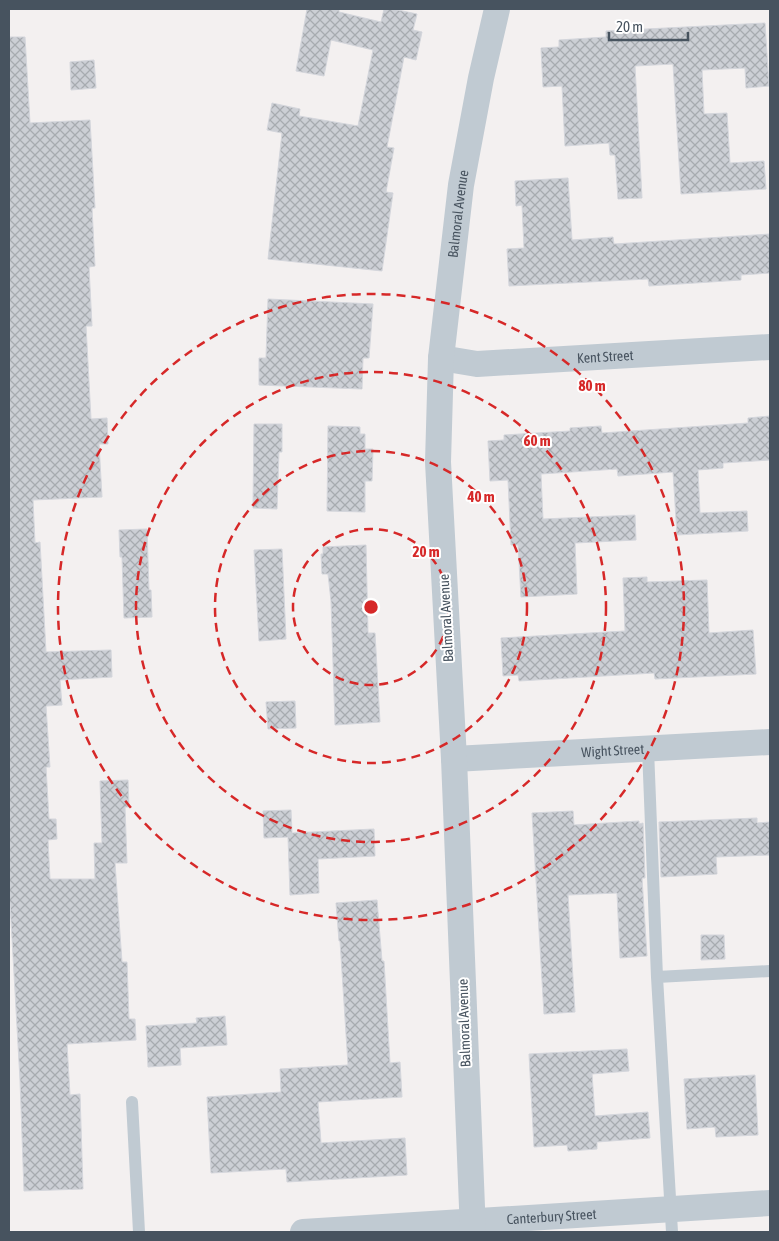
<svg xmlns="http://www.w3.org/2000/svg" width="779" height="1241" viewBox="0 0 779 1241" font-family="'Asap Condensed',sans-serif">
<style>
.building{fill:url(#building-cross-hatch);stroke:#d4d6dc}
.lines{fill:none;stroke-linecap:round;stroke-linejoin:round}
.lane{stroke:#c0cad2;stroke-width:12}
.street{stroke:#c0cad2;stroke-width:26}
.ring{fill:none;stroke:#d62828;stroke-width:2.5;stroke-dasharray:9 6}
.labels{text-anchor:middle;stroke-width:4;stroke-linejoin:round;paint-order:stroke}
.street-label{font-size:14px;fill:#47535f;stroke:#fff}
.centre{fill:#d62828;stroke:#fff;stroke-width:2.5}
.ring-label{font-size:15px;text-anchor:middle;font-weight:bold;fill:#d62828;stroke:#fff;stroke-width:4;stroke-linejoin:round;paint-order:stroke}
</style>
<defs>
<pattern id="building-cross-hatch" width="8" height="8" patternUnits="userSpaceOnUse" patternTransform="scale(1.25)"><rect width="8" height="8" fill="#cccfd5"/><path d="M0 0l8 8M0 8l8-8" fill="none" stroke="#a7abb0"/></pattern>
</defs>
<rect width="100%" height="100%" fill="#f3f0f0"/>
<path class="building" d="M307 9H339V12L381 22 384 9H393L417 14 413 30 422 32 416 60 404 57 387 147 394 148 386 192 393 193 382 271 268 259 282 133 267 130 272 103 300 109 299 116 358 126 373 50 331 40 324 76 296 71Z
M765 23 769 86 746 88 745 68 702 70 704 114 727 113 730 163 764 161 766 189 681 194 673 64 635 66 642 198 618 199 615 155H610L609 143 565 146 562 86 543 87 541 48 559 47V40L606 37V31Z
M9 37H25L30 123 90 120 95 208H92L95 266 89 267 92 326H86L91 419 107 418 108 444H99L102 497 33 500 35 543 40 542 46 652 111 650 112 677 60 680 62 705 46 706 50 767H46L49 819H56L57 839 48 840 50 879H95L94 843H102L100 781 128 780 129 807H125L127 863H115L122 962H127L129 1019H135L136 1040 67 1044 70 1095 80 1094 83 1189 24 1191 20 1080 10 903H9Z
M94 60 96 88 71 90 70 62Z
M568 178 572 240 613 237 614 244 770 234V273L741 275V280L649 286 648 279 509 286 507 249 524 248 522 205 516 206 515 181Z
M268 299 373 304 369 358H363L362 389 259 385V358H266Z
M770 416V460L723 463V468L698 470 700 513 747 511 748 531 677 535 673 472 618 476 617 469 541 474 543 519 635 515 636 540 575 543 577 594 521 597 518 545H511L508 480 490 481 488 441 504 440V435L570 431V428L601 426 602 433 748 423V418Z
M254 424H282V452H279L277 509 253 508Z
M328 426 360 427V434H365V449H373L372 481H365V512L327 511Z
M147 529 149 590H151L152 617 124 618 122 557H120L119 530Z
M366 545 368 633H375L380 722 335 725 331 601 328 574H322L321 554H323V547Z
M282 549 286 639 259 641 254 550Z
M647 577V582L707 580 709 633 753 630 756 674 655 679 654 673 519 681 518 675 503 676 501 638 625 631 623 578Z
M295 701 296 728 268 729 266 702Z
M291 810 292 833 374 829 375 856 318 859 319 893 290 895 288 837 264 838 263 811Z
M573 811 574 825 639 821V824L643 823 645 878H642L647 956 620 958 617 893 568 895 575 1012 544 1014 532 813Z
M757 818V823L770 822V855L716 857 717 874 661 877 659 822Z
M377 900 382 961H384L390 1063 400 1062 402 1097 318 1102 321 1143 405 1138 407 1175 287 1182 286 1169 211 1173 207 1097 281 1092 280 1069 348 1065 340 941H339L336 903Z
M701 935H724L725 959 701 960Z
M225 1016 227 1045 180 1048 181 1065 148 1067 146 1026 197 1023 196 1018Z
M627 1049 629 1071 592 1074 595 1116 648 1112 650 1138 597 1142V1149L568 1151 567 1145 534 1147 529 1054Z
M755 1075 758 1135 716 1137 715 1127 687 1129 684 1079Z"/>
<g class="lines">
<path class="lane" d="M648 749 657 977 672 1232
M657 977 770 971
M132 1102 139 1232"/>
<g class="street">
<path id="s1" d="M441 358 477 364 770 347"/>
<path id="s2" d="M454 759 770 742"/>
<path id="s3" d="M303 1232 770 1203"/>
<path id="s4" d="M473 1232 454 759 438 462 441 358 461 185 481 78 497 9"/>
</g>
</g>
<g class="ring">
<circle cx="371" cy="607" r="78"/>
<circle cx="371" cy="607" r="156"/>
<circle cx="371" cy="607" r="235"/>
<circle cx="371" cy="607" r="313"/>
</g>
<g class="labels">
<g class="street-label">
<text dy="5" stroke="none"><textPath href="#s4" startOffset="1020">Balmoral Avenue</textPath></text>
<text dy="5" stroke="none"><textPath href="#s1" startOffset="165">Kent Street</textPath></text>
<text transform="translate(446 618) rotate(-93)" y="5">Balmoral Avenue</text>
<text dy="5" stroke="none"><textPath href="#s2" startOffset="159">Wight Street</textPath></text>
<text transform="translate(464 1023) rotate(-92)" y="5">Balmoral Avenue</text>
<text dy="5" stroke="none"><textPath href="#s3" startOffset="249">Canterbury Street</textPath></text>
</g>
</g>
<circle cx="371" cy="607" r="8" class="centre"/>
<g class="ring-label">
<text x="592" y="391">80 m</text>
<text x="537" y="446">60 m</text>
<text x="481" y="502">40 m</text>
<text x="426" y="557">20 m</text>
</g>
<rect width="779" height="1241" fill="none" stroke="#47535f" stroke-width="20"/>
<path d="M609 32v8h79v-8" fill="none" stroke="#47535f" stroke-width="2.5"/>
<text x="616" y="32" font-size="15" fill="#47535f" stroke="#ffffff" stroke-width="4" paint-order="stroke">20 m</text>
</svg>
